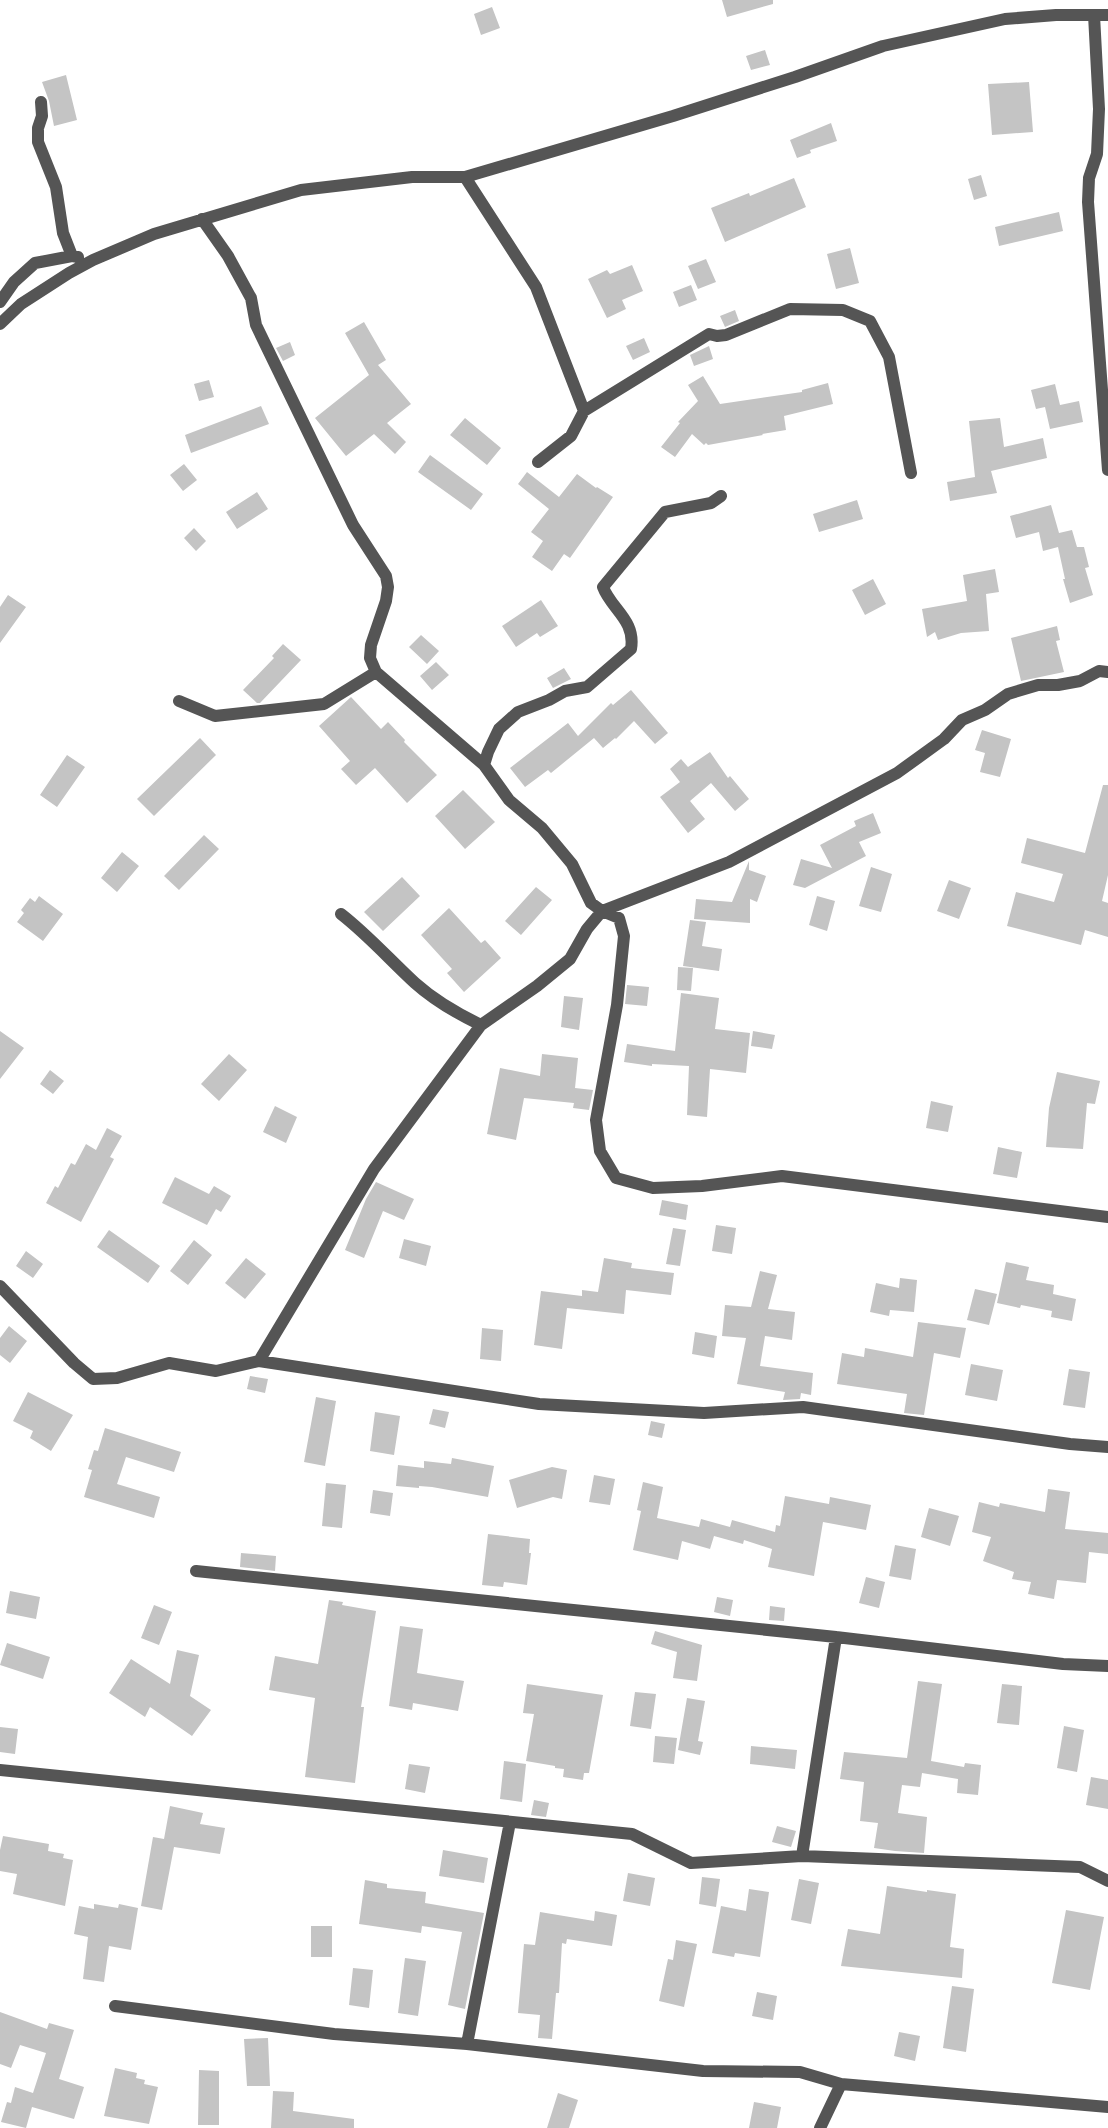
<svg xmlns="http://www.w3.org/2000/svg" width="1108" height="2128" viewBox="0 0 1108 2128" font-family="'PT Sans Narrow',sans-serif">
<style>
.building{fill:#c4c4c4}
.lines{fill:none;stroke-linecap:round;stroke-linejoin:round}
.street{stroke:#555;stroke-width:12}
</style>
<rect width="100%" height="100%" fill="#fff"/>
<path class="building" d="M722 0H773V4L727 17Z
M492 7 500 28 481 35 474 14Z
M765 50 770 65 751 70 746 56Z
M66 75 77 120 54 126 49 101 42 82Z
M1029 82 1033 132 992 135 988 84Z
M831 123 837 141 810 150 811 153 797 158 790 140Z
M981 175 987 196 974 200 968 179Z
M794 178 806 207 725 242 711 208 749 193 750 196Z
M1059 212 1063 231 999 246 995 227Z
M850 248 859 283 836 289 827 254Z
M706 259 716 282 698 289 688 266Z
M632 265 643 291 622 300 626 309 607 318 588 279 607 270 610 274Z
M691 285 697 300 679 307 673 292Z
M735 310 739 321 725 327 720 316Z
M364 322 386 360 378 365 411 404 387 423 406 442 395 454 374 434 346 456 315 418 369 375 345 333Z
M644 338 650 352 633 360 626 346Z
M290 342 295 355 283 361 276 348Z
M709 346 713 359 694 366 690 355Z
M703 376 720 404 802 392V390L828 383 833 404 784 416 786 430 762 434 763 435 708 445 706 443 704 445 692 434 675 457 661 447 680 423 678 422 698 401 688 385Z
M209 380 214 397 199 401 194 384Z
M1055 384 1060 405 1079 401 1083 422 1050 429 1045 407 1036 409 1031 390Z
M261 406 269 424 191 453 185 435Z
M465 418 501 448 487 465 450 435Z
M1000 418 1004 447 1043 438 1047 458 991 471 997 493 950 501 947 482 975 477 969 421Z
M430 455 483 494 471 510 418 472Z
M184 464 197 480 183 491 170 475Z
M527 472 559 497 577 474 596 488 597 487 613 497 570 558 564 554 552 571 532 557 543 541 531 532 549 509 518 484Z
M257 492 268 509 237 529 226 512Z
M857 500 863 519 819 532 813 514Z
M1051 505 1059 533 1072 530 1077 547H1084L1089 567 1085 568 1093 595 1070 603 1063 579H1065L1058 547 1043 551 1039 532 1016 538 1010 516Z
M194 528 206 541 196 551 184 538Z
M995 569 999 592 986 594 989 631 961 633 938 640 935 632 927 637 922 609 967 601 963 575Z
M873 579 886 604 865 615 852 590Z
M8 595 26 607 0 643V607Z
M541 600 558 626 540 637 537 633 516 647 502 626Z
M1057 626 1060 640 1056 641 1064 672 1021 681 1011 638Z
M421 635 439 651 427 664 409 647Z
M283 644 301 660 260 703H257L243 690 274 658 272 656Z
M436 662 449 675 432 690 420 676Z
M564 668 571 679 553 688 547 678Z
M631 690 668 733 655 744 634 721 616 739 615 738 603 748 594 738 551 773 548 770 525 787 510 768 568 723 578 736 611 703 613 705Z
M351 697 381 729 388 722 405 740 404 742 437 775 407 803 375 768 356 785 341 769 350 761 319 726Z
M982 730 1011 739 1000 777 980 772 985 753 975 750Z
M200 738 216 755 154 816 137 799Z
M710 752 728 778 730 776 749 799 735 811 711 783 690 801 705 819 688 833 660 797 680 782 670 769 681 759 688 767Z
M67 755 85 767 57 807 40 795Z
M1103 785H1108V875L1102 901 1108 903V937L1085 930 1081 945 1007 926 1016 892 1054 902 1063 874 1021 863 1027 838 1085 853Z
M463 790 495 822 465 849 435 816Z
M873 813 881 833 859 842 866 856 805 888 793 885 801 859 832 868 820 845 856 826 854 821Z
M204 835 219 849 179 890 164 876Z
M122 852 139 866 117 892 101 878Z
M749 861V870L766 876 757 902 750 899V923L694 919 696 899 732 902Z
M871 867 892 874 881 912 859 906Z
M402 877 420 896 383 931 364 912Z
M949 880 971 888 959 919 937 911Z
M536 887 552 900 521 935 505 921Z
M39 896 63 914 43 941 17 922 24 913 21 910 30 898 35 902Z
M817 896 835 901 827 931 809 925Z
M449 908 481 943 485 940 501 958 464 992 447 973 452 969 421 935Z
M690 920 706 922 702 946 722 949 719 971 683 966Z
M678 967 693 968 691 991 677 990Z
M627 985 649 987 647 1006 625 1004Z
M681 993 719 998 715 1029 750 1033 746 1073 710 1069 707 1117 687 1115 689 1066 652 1064V1066L624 1062 627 1044 675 1051Z
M564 996 583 998 579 1030 561 1027Z
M0 1031 24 1048 0 1079Z
M753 1031 775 1035 772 1049 751 1046Z
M229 1054 247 1070 219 1101 201 1084Z
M542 1054 578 1058 575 1088 593 1090 589 1110 573 1108 574 1103 524 1098 516 1140 487 1134 500 1068 540 1076Z
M50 1070 64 1081 53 1094 40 1084Z
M1057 1072 1100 1081 1095 1104 1087 1103 1083 1149 1046 1147 1049 1108Z
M931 1101 953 1106 948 1132 926 1128Z
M275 1106 297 1117 286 1143 263 1132Z
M107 1128 122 1136 110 1157 114 1159 81 1222 46 1203 55 1186 58 1188 71 1163 75 1165 86 1144 96 1150Z
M998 1147 1022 1152 1017 1178 993 1174Z
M175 1177 209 1194 214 1186 231 1196 221 1212 216 1209 207 1225 162 1203Z
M376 1182 414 1199 404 1220 383 1211 364 1258 345 1250 366 1199Z
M662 1200 688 1205 686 1220 659 1215Z
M716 1225 736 1228 732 1254 712 1251Z
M673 1228 686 1230 680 1266 666 1264Z
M109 1230 160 1266 148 1283 97 1247Z
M404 1239 431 1246 426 1266 399 1258Z
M194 1240 212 1255 188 1285 170 1271Z
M26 1251 43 1264 33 1278 16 1266Z
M246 1258 266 1274 245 1299 225 1283Z
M604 1258 632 1263 631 1268 674 1273 671 1295 626 1290 624 1314 567 1308 562 1349 534 1345 541 1291 582 1296V1290L598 1292Z
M1006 1262 1029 1267 1026 1280 1054 1285 1053 1294 1076 1299 1072 1321 1051 1317 1052 1311 1021 1305 1020 1308 997 1303Z
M760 1271 777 1275 768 1309 795 1312 792 1340 765 1336 760 1366 813 1373 811 1395 801 1393 800 1399 783 1400 785 1392 737 1384 746 1338 722 1336 725 1305 751 1307Z
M900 1278 917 1280 914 1312 890 1310 889 1316 870 1312 876 1283 899 1288Z
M975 1289 997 1294 989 1325 967 1320Z
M918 1322 966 1328 960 1358 934 1353 924 1415 904 1413 907 1394 837 1384 842 1353 864 1357 865 1348 913 1357Z
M9 1326 27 1341 10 1363 0 1355V1338Z
M482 1328 503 1330 501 1361 480 1359Z
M695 1332 717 1336 714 1358 692 1354Z
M971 1364 1003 1370 997 1401 965 1395Z
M1069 1369 1090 1372 1085 1408 1063 1405Z
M250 1376 268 1379 265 1393 247 1389Z
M28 1392 73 1415 51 1451 30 1438 33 1431 13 1421Z
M316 1397 336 1401 325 1466 304 1462Z
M433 1409 449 1412 445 1428 429 1424Z
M375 1412 400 1416 394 1455 370 1451Z
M651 1421 665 1424 662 1438 648 1435Z
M105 1428 181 1452 174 1472 126 1457 117 1484 160 1497 154 1518 84 1497 92 1470 88 1469 94 1450 98 1451Z
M452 1458 494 1466 488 1497 432 1487 419 1486V1488L396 1486 398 1465 424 1468V1461L451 1464Z
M552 1467 567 1470 562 1499 553 1497 517 1508 509 1480Z
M594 1475 615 1479 610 1505 589 1502Z
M643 1482 663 1487 657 1518 699 1527 701 1519 730 1527 732 1520 775 1532 776 1525 780 1526 785 1496 829 1504 830 1497 871 1505 866 1530 823 1522 814 1576 768 1567 772 1549 744 1540 743 1544 714 1536 710 1549 682 1541 678 1560 633 1550 641 1511 637 1510Z
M326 1483 346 1485 342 1528 322 1526Z
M1048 1489 1070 1492 1065 1529 1108 1533V1554L1089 1552 1086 1583 1057 1580 1054 1599 1028 1594 1031 1582 1012 1579 1014 1572 983 1561 991 1537 972 1532 979 1502 999 1507 1000 1503 1045 1512Z
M373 1490 393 1493 390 1516 370 1513Z
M929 1508 959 1516 950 1546 921 1537Z
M488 1534 530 1539 529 1553H531L527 1585 504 1582 503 1587 482 1585Z
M895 1545 916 1549 911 1580 889 1576Z
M241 1553 276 1556 275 1571 240 1567Z
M866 1577 885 1582 879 1608 859 1603Z
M10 1591 40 1597 36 1619 6 1613Z
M717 1597 733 1600 730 1616 714 1612Z
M329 1600 343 1602 342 1605 376 1611 361 1707H364L355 1783 305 1777 315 1698 269 1690 275 1656 318 1664Z
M154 1605 172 1612 159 1645 141 1638Z
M770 1606 785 1608 784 1621 769 1620Z
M400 1626 423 1629 417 1673 464 1681 458 1711 413 1703 412 1710 389 1706Z
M655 1631 702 1645 697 1681 673 1678 677 1652 651 1644Z
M7 1643 50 1657 43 1679 0 1665Z
M177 1650 199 1655 190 1696 211 1710 192 1736 150 1707 145 1717 109 1693 131 1659 170 1684Z
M918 1681 942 1684 931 1761 964 1767 965 1763 981 1765 978 1795 957 1793 958 1779 922 1773 920 1787 902 1785 898 1813 927 1817 924 1853 895 1851 874 1848 878 1823 860 1821 864 1782 840 1779 844 1752 907 1758Z
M527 1684 603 1695 589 1773H584L583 1780 563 1777 564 1769 555 1768V1766L526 1761 534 1714 523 1713Z
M1002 1684 1022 1686 1019 1725 997 1723Z
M635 1692 656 1694 651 1729 630 1726Z
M687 1698 705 1701 698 1741 703 1742 700 1755 678 1750Z
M1064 1726 1084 1730 1077 1772 1057 1768Z
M0 1727 18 1729 15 1754 0 1752Z
M655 1736 677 1738 674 1764 653 1762Z
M751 1746 797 1750 795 1769 750 1764Z
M504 1761 526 1764 522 1802 500 1799Z
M409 1764 430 1767 425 1793 405 1789Z
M1091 1777 1108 1780V1809L1086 1805Z
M534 1800 549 1803 546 1817 531 1815Z
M170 1806 203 1813 200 1824 225 1828 220 1854 174 1847 162 1910 141 1906 153 1837 164 1839Z
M777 1826 796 1831 791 1847 772 1842Z
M3 1836 49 1844 48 1851 64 1854 63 1858 73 1860 65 1906 13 1894 17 1874 0 1871V1850Z
M443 1850 488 1858 484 1883 439 1876Z
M628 1873 655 1878 650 1906 623 1901Z
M702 1877 720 1879 716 1907 699 1904Z
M799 1879 819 1883 811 1924 791 1920Z
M365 1880 387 1884V1888L426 1892 425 1903 484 1913 465 2009 448 2005 462 1932 422 1926 421 1933 359 1924Z
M887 1886 927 1892V1890L956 1894 950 1947 964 1949 962 1978 841 1966 848 1929 880 1934Z
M749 1889 769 1892 760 1957 735 1953 734 1957 712 1953 721 1906 746 1911Z
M94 1904 118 1908 119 1904 138 1908 131 1950 109 1946 104 1982 83 1979 88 1937 74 1934 79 1906 94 1909Z
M1066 1910 1104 1917 1090 1990 1052 1983Z
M595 1911 617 1915 612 1946 567 1939 566 1944 562 1943 559 1993H556L552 2039 538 2038 540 2015 518 2013 524 1944 535 1945 540 1912 594 1921Z
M311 1926H332V1957H311Z
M676 1940 697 1944 684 2007 659 2001 668 1959 673 1960Z
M405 1958 426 1961 418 2016 398 2013Z
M353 1968 373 1970 369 2008 349 2005Z
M952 1986 974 1989 966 2052 943 2048Z
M757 1992 777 1996 773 2020 752 2016Z
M0 2012 47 2029 49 2023 74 2030 59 2079 84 2087 74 2119 32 2107 26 2128 1 2122 7 2102 11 2103 15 2087 33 2093 46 2053 20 2045 11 2068 0 2064Z
M899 2032 920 2036 915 2061 894 2056Z
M268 2038 270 2086H247L244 2039Z
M115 2068 137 2073 136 2078 145 2080 144 2084 158 2087 149 2124 104 2116Z
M199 2070 219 2071V2125H198Z
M273 2091 294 2092 293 2111 354 2119V2128H271Z
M558 2093 578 2100 569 2128H547Z
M754 2102 781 2107 777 2128H749Z"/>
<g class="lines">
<path class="street" d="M1094 15 1099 109 1097 154 1089 178 1088 202 1108 470
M41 102 42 116 38 128V142L56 187 63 233 72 256
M465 177 536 287 584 411 571 436 538 462
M202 219 228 256 251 298 256 325 353 525 386 576 388 587 386 601 371 645 370 658 376 672 484 765 509 800 542 828 572 864 591 903 602 911 587 929 570 959 537 986 481 1025 374 1169 259 1361
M0 302 14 282 35 263 72 256 78 257
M0 324 21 304 69 273 93 260 154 234 301 190 412 177H465L673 116 795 77 883 46 1005 19 1056 15H1108
M584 411 709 334 717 336 726 335 790 309 843 310 870 321 889 357 911 473
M1108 672 1099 671 1080 681 1058 685H1038L1008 694 985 710 962 720 944 739 897 773 729 862 602 911 619 918 624 936 617 1005 596 1120 600 1151 616 1178 653 1188 702 1186 782 1176 1108 1217
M179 701 215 716 324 704 376 672
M484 765 488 752 499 729 518 712 549 700 565 691 587 687 631 649C636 620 611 609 603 587L665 512 711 503 721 496
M341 914C368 935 390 960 415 983 434 1000 458 1014 481 1025
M0 1286 74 1363 93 1379 117 1378 169 1363 216 1371 259 1361 539 1404 704 1413 803 1407 1070 1444 1108 1447
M196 1571 836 1637 1063 1664 1108 1666
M0 1770 632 1834 691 1863 802 1856 1080 1867 1108 1881
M802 1856 836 1637
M115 2006 334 2034 467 2044 703 2071 800 2072 841 2084 1108 2107
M467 2044 510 1822
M820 2128 841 2084"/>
</g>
</svg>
